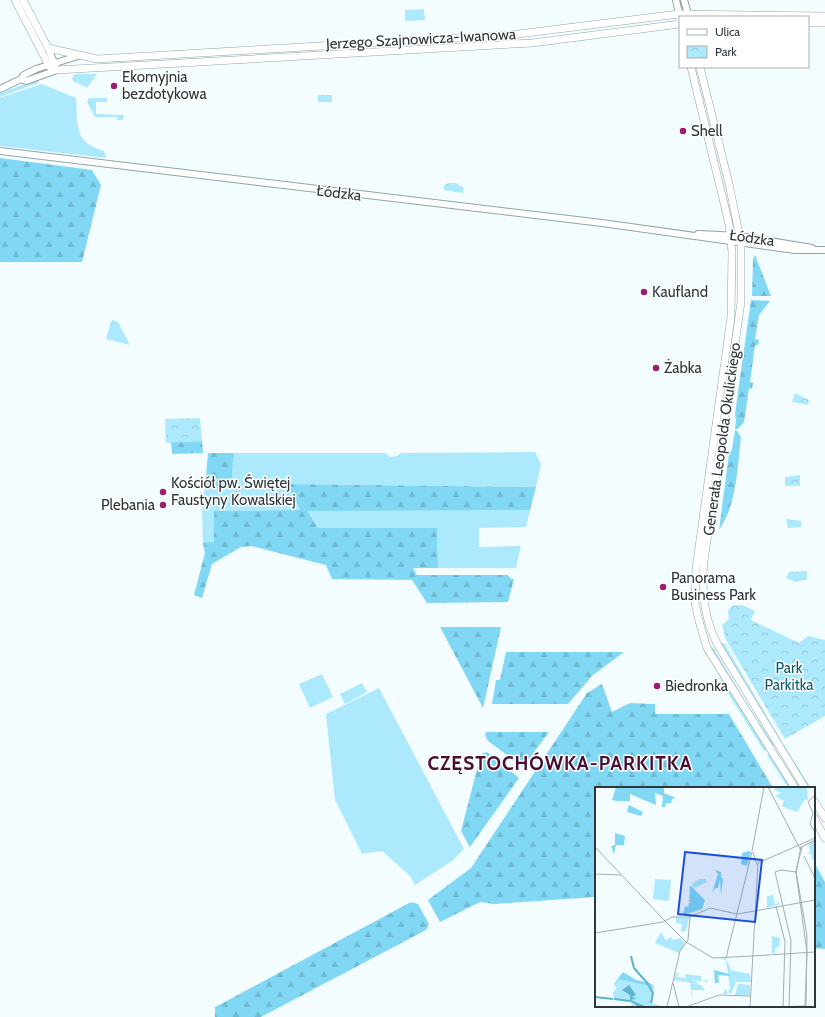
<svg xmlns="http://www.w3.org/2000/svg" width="825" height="1017" viewBox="0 0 825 1017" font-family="Cabin,sans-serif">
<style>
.grass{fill:#ade9fd}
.forest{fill:url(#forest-firs)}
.park{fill:url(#park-crowns)}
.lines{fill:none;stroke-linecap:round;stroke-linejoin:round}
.tertiary-casing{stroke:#90a5ac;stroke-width:8}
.secondary-casing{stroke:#90a5ac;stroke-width:8}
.primary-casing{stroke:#90a5ac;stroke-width:8}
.tertiary{stroke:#fff;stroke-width:6}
.secondary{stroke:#fff;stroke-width:7}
.primary{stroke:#fff;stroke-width:7}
.poi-dot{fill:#9d1c6f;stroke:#fff;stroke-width:1.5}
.labels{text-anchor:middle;stroke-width:3;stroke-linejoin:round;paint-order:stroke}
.street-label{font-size:15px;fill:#2e373a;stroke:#fff}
.poi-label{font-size:15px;fill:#2e373a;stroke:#fff;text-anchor:start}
.park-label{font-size:15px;fill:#115a6d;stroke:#fff}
.district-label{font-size:19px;font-weight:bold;letter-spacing:1px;fill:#4a0e34;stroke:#fff}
.inset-river{fill:none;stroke:#5cb3cd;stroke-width:2}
.inset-road{fill:none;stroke:#a4adb0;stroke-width:1}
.view{fill:#1d4ed8;fill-opacity:0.15;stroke:#1d4ed8;stroke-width:2}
.inset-edge{fill:none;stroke:#2e373a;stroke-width:2}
</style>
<defs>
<pattern id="forest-firs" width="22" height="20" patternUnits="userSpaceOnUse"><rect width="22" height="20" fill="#81d8f4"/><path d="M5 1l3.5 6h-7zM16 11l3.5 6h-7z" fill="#70bad2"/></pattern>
<pattern id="park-crowns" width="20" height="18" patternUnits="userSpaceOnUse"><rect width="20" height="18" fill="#ade9fd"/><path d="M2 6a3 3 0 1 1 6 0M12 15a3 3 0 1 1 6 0" fill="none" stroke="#95c8da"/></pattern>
</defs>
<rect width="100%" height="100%" fill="#f3fcff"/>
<path class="grass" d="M424 9 425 20 405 21V10Z
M75 74H97L87 88 73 81 72 78Z
M38 79V83L0 97V93Z
M42 84 76 98C78 125 73 142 104 151L106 158 0 146V98Z
M89 98H107V102H96V114L124 115 123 120H117V117H95L87 102Z
M113 320 118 322 130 345 106 339 111 321Z
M535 452 541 464 536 487 287 484 300 510 214 511V543H203L202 511 205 487 231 488 234 453H386L390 457 397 456 401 453Z
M308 510H530L526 527 479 528V547L521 546 516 568H438L437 528H318Z
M720 643H724L782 742 779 743Z
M713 647 742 696 774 745 772 747 711 648Z
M322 674 333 697 310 708 299 684Z
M718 677 726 684 768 749 764 751Z
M362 683 367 692 345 704 340 694Z
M379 688 464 849 452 861 415 885 410 876 382 851 362 854 335 800 326 714Z
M784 745 811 788H808L781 747Z
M770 753 792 788H788L767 755Z"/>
<path class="forest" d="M0 158 92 170 101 185 82 262H0Z
M755 255 771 296H752L753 259Z
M751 300 770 301 759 315 755 339 759 340 758 345H755L750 382 753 383 752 389 749 388 744 422 738 429H735L736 420 735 414Z
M735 430 737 431 741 438C737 469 737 504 719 530L729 454 732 450Z
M202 441 203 453 172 454 171 442Z
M208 453H234L231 488 205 487Z
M287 484 536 487 530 510 308 511 318 528H437L438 568H413L417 575H508L511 579H514L508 602 427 603 412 580 332 579 326 565 251 546 241 547 212 564 202 598 194 595 205 553 203 543 214 542V511L300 510Z
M440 627H501L483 708Z
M506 652H624L593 675 568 704H492L496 680H500Z
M602 684 612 712 630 703 655 704V714H729L773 788H596V897L494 904 480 902 440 922 428 900 471 868 587 693Z
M486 732H549L523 767 488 741 485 735Z
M487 752 519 778 470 847 461 831 481 754Z
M814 862 825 882V949L814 948Z
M411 902 418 904 429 924 426 930 261 1017H215V1007L219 1005Z"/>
<path class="park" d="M318 95H332V102H318Z
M449 183H456L464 188 463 193 444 190V185Z
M795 393 809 400 808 405 792 402Z
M200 418 202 441 166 443 165 419Z
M800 475V486H785V477Z
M786 519 802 521 801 527 788 528Z
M807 571V579L796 582 786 578 789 572Z
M742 605 755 611 751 620 799 643 808 636 825 640V716L785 739 726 640 722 625 729 619 728 611 732 606Z"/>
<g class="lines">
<g class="tertiary-casing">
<path id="tertiary" d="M676 0 679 14
M684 0 688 14
M21 79 26 81 57 70 48 48
M0 89 21 79 24 75 36 69 78 56
M0 151 602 223 795 250H824
M698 234 740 236 812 248"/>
</g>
<g class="secondary-casing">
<path id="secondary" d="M15 0 49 66 57 70 532 43 680 24
M23 0 48 48 97 59 510 35 679 14"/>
</g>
<g class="primary-casing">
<path id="primary" d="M680 21 679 14 825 16
M808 23H825
M691 67 729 224 732 252 731 317 696 569 695 603 699 621 707 648 795 788
M700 67 729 184 741 243V302L704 561C701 591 704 620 719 647L805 788
M814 801 825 818
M814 818 825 838"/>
</g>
<use href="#tertiary" class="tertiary"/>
<use href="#secondary" class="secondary"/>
<use href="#primary" class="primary"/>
</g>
<g class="poi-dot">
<circle cx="114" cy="86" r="4"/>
<circle cx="683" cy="131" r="4"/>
<circle cx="644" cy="292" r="4"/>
<circle cx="656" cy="368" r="4"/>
<circle cx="163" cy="492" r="4"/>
<circle cx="163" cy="505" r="4"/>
<circle cx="663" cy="587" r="4"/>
<circle cx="657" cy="686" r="4"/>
</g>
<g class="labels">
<g class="street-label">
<text transform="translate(421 39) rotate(-3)" y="5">Jerzego Szajnowicza-Iwanowa</text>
<text transform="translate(339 193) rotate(7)" y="5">Łódzka</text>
<text transform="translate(752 238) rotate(8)" y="5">Łódzka</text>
<text transform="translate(722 439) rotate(-82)" y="5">Generała Leopolda Okulickiego</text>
</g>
<g class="poi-label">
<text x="122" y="82">Ekomyjnia<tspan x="122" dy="17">bezdotykowa</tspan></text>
<text x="691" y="136">Shell</text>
<text x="652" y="297">Kaufland</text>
<text x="664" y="373">Żabka</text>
<text x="171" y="488">Kościół pw. Świętej<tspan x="171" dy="17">Faustyny Kowalskiej</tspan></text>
<text x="155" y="510" text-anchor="end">Plebania</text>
<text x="671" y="583">Panorama<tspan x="671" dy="17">Business Park</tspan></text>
<text x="665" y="691">Biedronka</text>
</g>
<g class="park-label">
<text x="789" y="673">Park<tspan x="789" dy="17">Parkitka</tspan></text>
</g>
<g class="district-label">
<text x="560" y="770">CZĘSTOCHÓWKA-PARKITKA</text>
</g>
</g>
<g transform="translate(595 787)">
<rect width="220" height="220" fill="#f3fcff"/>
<path d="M180 0H212L213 13 210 12 202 25 193 22 187 19 189 14 180 9 186 6 180 3ZM104 92H110L112 95 99 101 97 97ZM178 108 180 117 185 115V117L172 121V109ZM81 130 94 131 91 144 86 145 87 137 81 136ZM131 171 141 195 136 207 133 205 132 207H128L130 202 133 205 135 201 131 173 125 172ZM81 186 90 187 84 186 82 190 91 191 90 187 106 189 107 194 113 193V195L95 193 102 195V197L79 193Z" fill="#ade9fd"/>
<path d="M21 0H69V6L81 11 77 12 76 16H71L70 20H67L68 9 60 6 61 18 35 7V14H22L17 13ZM34 18 48 25 46 29 32 25ZM20 46 30 49 29 58H21L19 67 16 59 20 58ZM154 64 156 65 152 79 146 77 147 66ZM120 83 126 85V91H128L126 109 125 92 123 101H120L117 106 123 87ZM95 98 110 113 107 122 88 128 90 119 93 120 94 116H98L94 115ZM119 183 134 187 135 189 123 188 124 196H120ZM28 185 41 193 54 196 59 199 58 205 38 215 18 206 22 201 19 197Z" fill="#81d8f4"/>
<path d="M66 145 71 153 76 150 78 153 85 151 90 156 84 166 60 156Z" fill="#ade9fd"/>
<path d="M220 53V73H217L216 67 211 66 215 65 214 56ZM136 183 155 187 156 195H141ZM24 192 59 200 56 216 68 220H37L35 214 19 212 18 205 22 201 19 197ZM95 196 106 198 110 203H97V212ZM143 197 155 198V208H140Z" fill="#ade9fd"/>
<path d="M60 92 76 93 74 114 58 112ZM177 149 185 151 184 160 180 161V166H177Z" fill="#ade9fd"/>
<path d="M34 198 41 208 36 210 42 211 36 213 52 220H44L35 214V208L27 203Z" fill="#5cb3cd"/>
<path class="inset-river" d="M36 169 39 181 54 198M54 199 58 206 56 216M0 210 18 212M19 212 35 214"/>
<path class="inset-road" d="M173 0 205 62M220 8 213 15 218 26 215 37 220 45M206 59 201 86 212 165M0 60 70 134M157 64 169 0M158 65 162 78M209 69 220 91M0 87 26 88M181 119 190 155 188 220M160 124 220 113M70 134 91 155 118 171 157 169M0 146 68 135 77 130H95L115 121 142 127 160 124M157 169 220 165M131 171 157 65M78 196 84 220M72 220 85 164 93 153 95 129M91 220 124 208 156 209M155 220 163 76 220 51M183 220 210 219M194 220 196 154 180 85 186 83 201 85M210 220 212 165M211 220 212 149 201 84 207 60 220 53"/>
<path class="view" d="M90 65 167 73 160 135 83 127Z"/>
<rect width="220" height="220" class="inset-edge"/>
</g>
<rect x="679" y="16" width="130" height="52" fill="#ffffff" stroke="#abafb0"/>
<rect x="687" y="29" width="20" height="6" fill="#ffffff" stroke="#abafb0"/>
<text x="715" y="36" font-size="12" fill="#2e373a">Ulica</text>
<rect x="687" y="46" width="20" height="12" fill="url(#park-crowns)" stroke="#abafb0"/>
<text x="715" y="56" font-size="12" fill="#2e373a">Park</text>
</svg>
